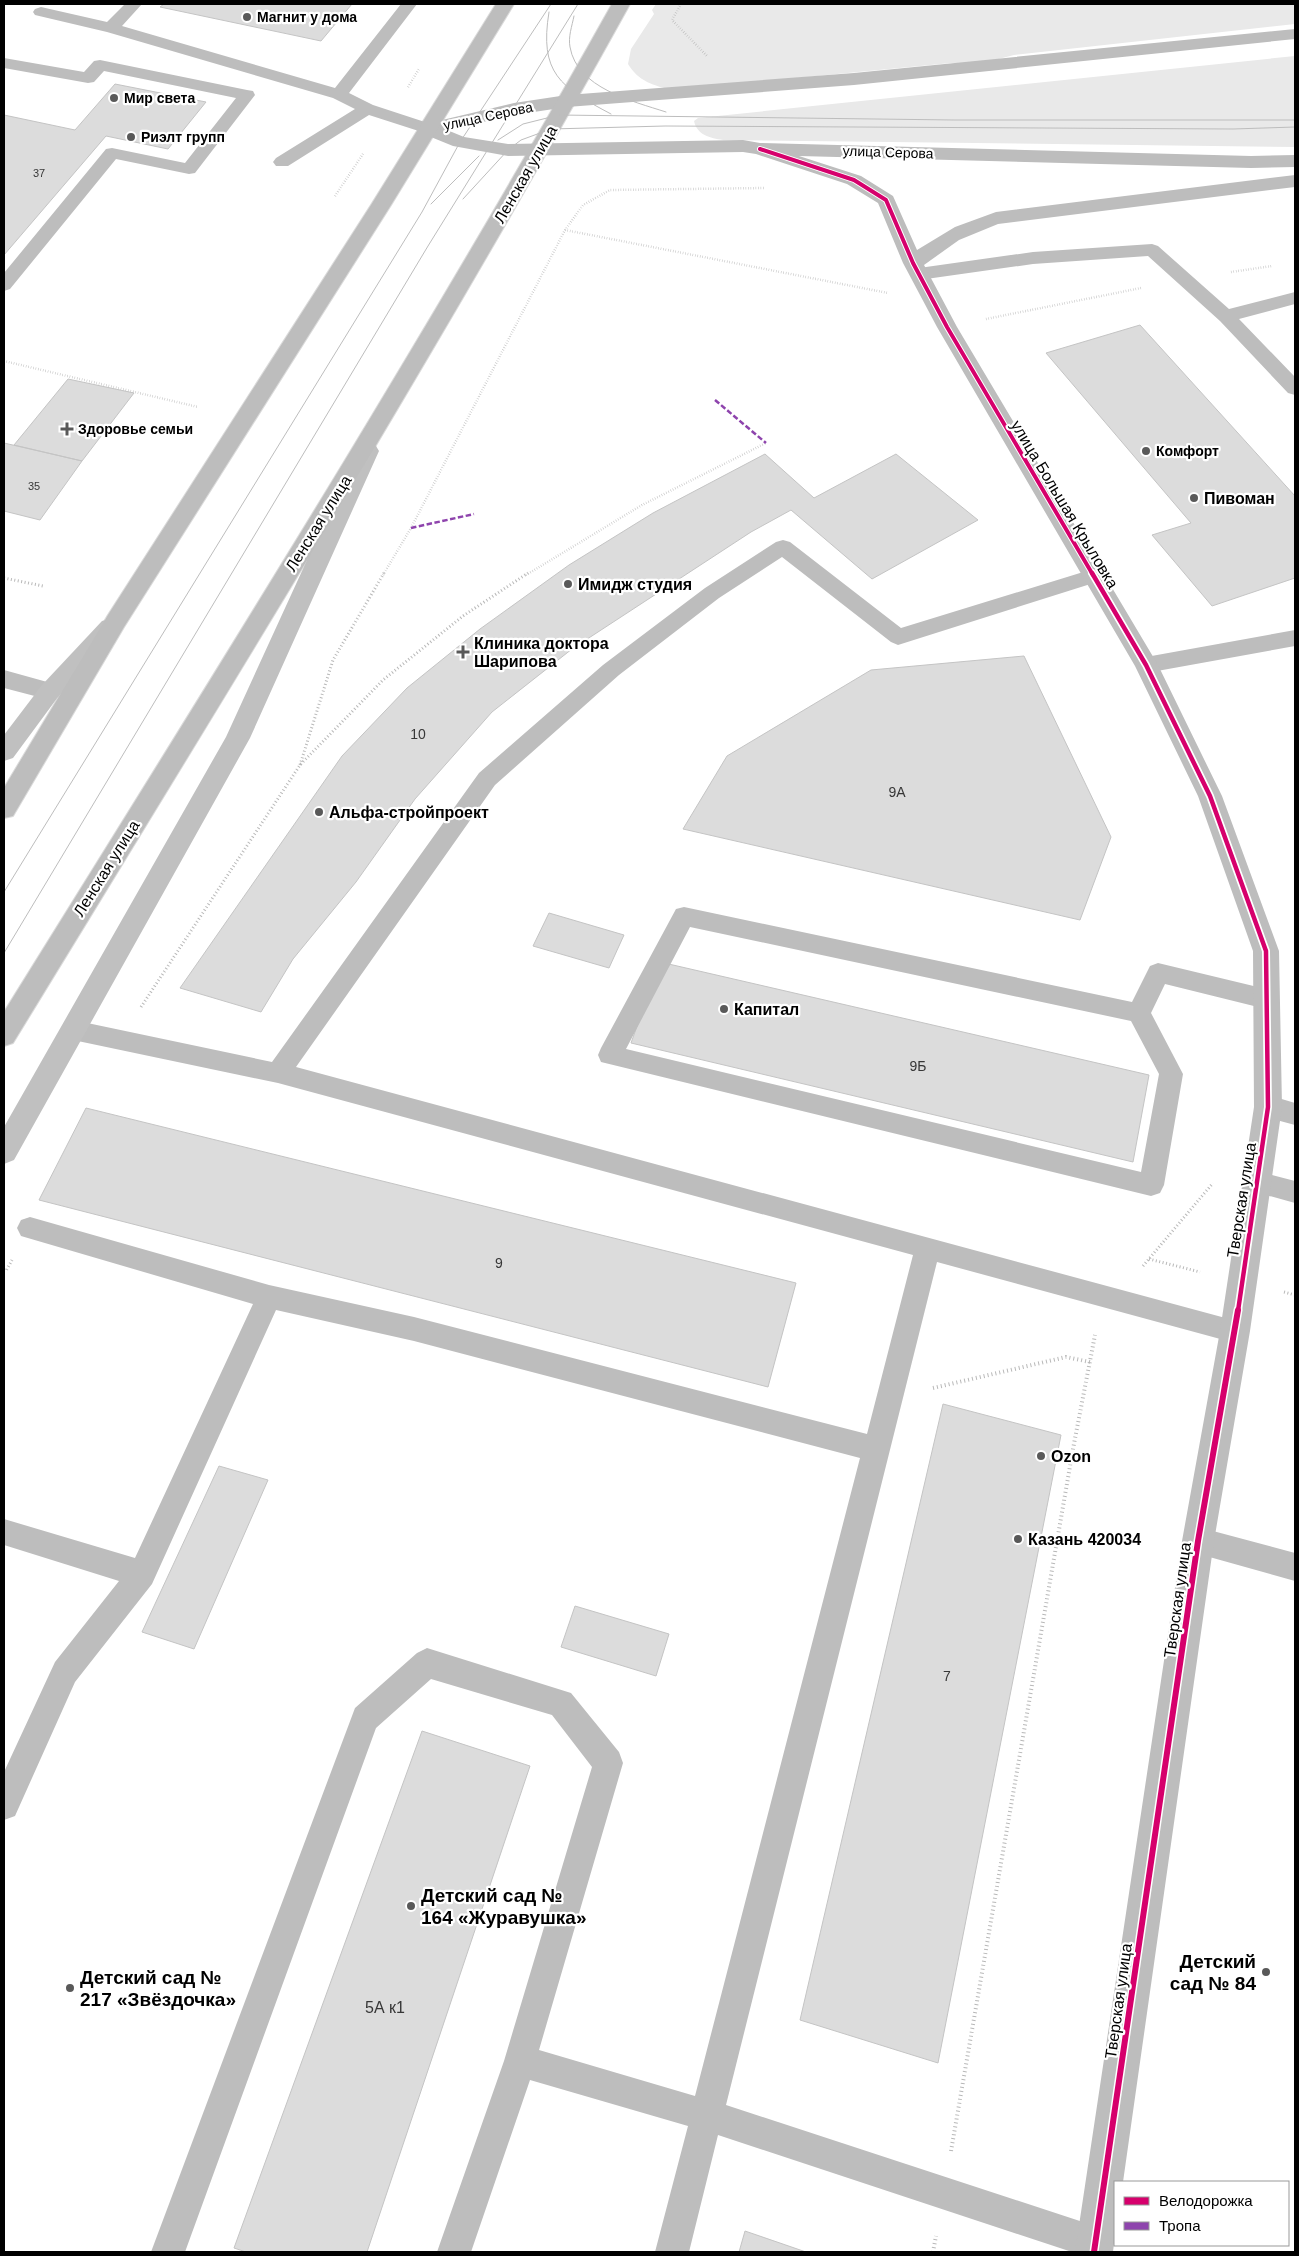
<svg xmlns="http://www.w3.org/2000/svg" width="1299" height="2256" viewBox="0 0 1299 2256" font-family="Arial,sans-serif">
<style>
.green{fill:#e9e9e9}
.building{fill:#dcdcdc;stroke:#c4c4c4}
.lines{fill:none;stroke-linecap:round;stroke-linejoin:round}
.primary-casing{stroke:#dbdbdb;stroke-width:2}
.path-far2{stroke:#b8b8b8;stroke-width:2.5;stroke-dasharray:0.5 2;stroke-linecap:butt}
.path-far1{stroke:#b8b8b8;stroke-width:3;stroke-dasharray:1 2.5;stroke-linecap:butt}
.path{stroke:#b8b8b8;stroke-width:4;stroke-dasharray:1 3;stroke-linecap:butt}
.service{fill:#bdbdbd;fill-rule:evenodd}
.minor{fill:#bdbdbd;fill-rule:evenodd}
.tertiary{fill:#bdbdbd;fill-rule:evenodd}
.secondary{fill:#c0c0c0;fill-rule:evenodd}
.primary{fill:#bdbdbd;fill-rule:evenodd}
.tram{stroke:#bdbdbd;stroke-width:1}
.quiet{stroke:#8e44ad;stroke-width:2.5;stroke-dasharray:5.5 2.5;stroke-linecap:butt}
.cycleway-far2-casing{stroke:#fff;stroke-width:6}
.cycleway-far1-casing{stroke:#fff;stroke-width:8}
.cycleway-casing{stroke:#fff;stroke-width:9}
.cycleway-far2{stroke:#d6006c;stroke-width:4}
.cycleway-far1{stroke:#d6006c;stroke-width:4.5}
.cycleway{stroke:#d6006c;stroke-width:6}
.poi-dot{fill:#595959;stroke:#fff;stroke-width:2}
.labels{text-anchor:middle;stroke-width:4.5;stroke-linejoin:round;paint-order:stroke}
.far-number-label{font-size:11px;fill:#373737}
.far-poi-label{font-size:14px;font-weight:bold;fill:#000;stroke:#fff;text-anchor:start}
.far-street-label{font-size:14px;fill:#000;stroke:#fff}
.number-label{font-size:14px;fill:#373737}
.street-label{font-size:16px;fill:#000;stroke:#fff}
.poi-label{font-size:16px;font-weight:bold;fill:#000;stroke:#fff;text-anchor:start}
.near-number-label{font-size:16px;fill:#373737}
.near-poi-label{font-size:19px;font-weight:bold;fill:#000;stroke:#fff;text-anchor:start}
</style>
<rect width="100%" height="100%" fill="#fff"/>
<path class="green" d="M656 4H1295V24L1014 55 983 63H951L673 90C654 86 638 81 628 64L631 49 654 14 652 10Z
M1295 56V147L723 140C710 138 697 135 694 121L698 118Z"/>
<path class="building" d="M164 4H352L321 41 160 7Z
M115 84 206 102 168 149 106 136 4 255V115L75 130Z
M1140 325 1295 496V578L1212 606 1152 535 1191 523 1046 353Z
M68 379 134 393 82 461 14 445Z
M4 443 82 461 40 520 4 511Z
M765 454 814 498 896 454 978 520 872 579 791 510 751 532 572 649 492 712 415 799 356 882 293 959 261 1012 180 988 342 756 407 688 480 629 569 565 653 513Z
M1024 656 1111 837 1080 920 683 829 727 756 871 670Z
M549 913 624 935 609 968 533 946Z
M660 962 1149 1075 1133 1162 631 1043Z
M86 1108 796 1283 768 1387 39 1200Z
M943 1404 1061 1435 938 2063 800 2020Z
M219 1466 268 1480 194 1649 142 1632Z
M575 1606 669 1634 656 1676 561 1647Z
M422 1731 530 1766 367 2252H246L234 2248Z
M745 2231 806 2252H739Z"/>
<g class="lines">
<g class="primary-casing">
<path id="primary" d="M496 4H514L391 205 124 627 13 816 4 818V788L108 615 371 205Z
M612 4H630C435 357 223 699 13 1043L4 1046V1012C211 679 420 347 612 4Z"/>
</g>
<path class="path-far2" d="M681 4 672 20 707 56
M408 87 419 69
M335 196 363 154
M565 230 888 293
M1231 272 1272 266
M986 319 1141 288
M4 361 198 407
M383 575 411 528 565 230 583 205 610 190 764 188
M526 575 642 505 766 443"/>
<path class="path-far1" d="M4 578 43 586
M300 765 333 660 384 573
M141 1007 300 765 383 680 463 616 528 573
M1149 1259 1200 1272
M1143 1266 1213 1183
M4 1270 6 1271 12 1260
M1284 1292 1295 1295"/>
<path class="path" d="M933 1388 1066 1357 1090 1362
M951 2151 1073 1449 1095 1335
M933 2252 936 2236"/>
<path class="service" d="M125 4H142L122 26 335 88 401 4H417L349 93 373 105 434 125 437 129 434 133 428 134 369 115 288 166H276L273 162 276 158 355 109 333 98 107 32 35 15 33 12 35 9 41 7 107 22Z
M4 58 84 72 94 61 100 60 247 90 253 91 255 95 195 173 189 174 116 159 10 289 4 291V273L106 149 112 148 185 163 236 98 104 71 94 82 88 83 4 68Z
M1152 244 1158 246 1229 309 1295 292V304L1239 319 1295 377V395L1288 393 1220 321 1148 256 1033 264 919 280 913 278 910 274 913 270 919 268 1033 252Z
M783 540 790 542 901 628 1093 569 1100 571 1103 576 1100 581 898 645 891 642 782 557 719 598 619 675 495 785 296 1067 1244 1323 1248 1331 1244 1339 1235 1343 937 1262 726 2105 1095 2226 1107 2231 1112 2243 1108 2252H1072L718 2135 689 2252H655L688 2126 530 2080 471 2252H437L504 2061 592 1767 552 1715 431 1679 376 1728 185 2252H151L355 1708 417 1653 427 1648 571 1693 619 1752 623 1763 539 2050 695 2096 860 1458 414 1341 276 1310 152 1584 75 1682 15 1816 4 1820V1772L55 1662 119 1581 4 1545V1519L135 1558 253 1304 21 1236 17 1228 21 1220 30 1217 269 1285 414 1317 867 1434 913 1255 278 1083 73 1040 64 1037 61 1030 64 1023 73 1020 272 1062 479 773 603 665 705 588 776 542Z
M1295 630V646L1146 673 1138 670 1135 665 1138 660 1146 657Z
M684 907 1132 1002 1150 966 1158 963 1266 989 1274 992 1278 999 1274 1006 1266 1009 1165 984 1151 1013 1183 1074 1164 1185 1160 1193 1151 1196 601 1062 598 1055 601 1048 676 909ZM690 927 1131 1021 1159 1074 1141 1172 626 1049Z
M1257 1171 1295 1181V1203L1248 1190 1244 1182 1248 1174Z
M1198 1527 1295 1553V1581L1188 1551 1184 1541 1188 1531Z"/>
<path class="minor" d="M1268 1095 1295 1103V1125L1258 1115 1254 1107 1258 1099Z"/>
<path class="tertiary" d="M1295 29V39L854 85 567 107 514 115 447 130 464 137 508 144 743 140 760 143 1251 156 1295 155V167L1251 168 799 156 861 176 893 196 917 250 955 227 996 212 1295 175V187L998 224 959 240 924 265 957 327 1158 665 1222 796 1279 951 1282 1107 1250 1331 1214 1541 1123 2182H1115V2234L1113 2252H1075L1182 1541 1220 1331 1254 1107 1253 951 1198 796 1135 666 937 327 903 263 878 203 847 184 756 154 743 152 508 156 453 146 421 133 419 129 421 125 514 103 567 95 854 73Z
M4 670 58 685 62 691 58 697 50 700 4 688Z"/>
<path class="secondary" d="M368 444 376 446 379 451 250 738 14 1160 4 1164V1127L226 737 357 451 360 446Z
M110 619 118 621 122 627 118 633 58 697 13 758 4 761V735L42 685 102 621Z"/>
<use href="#primary" class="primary"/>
<path class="tram" d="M549 12C539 73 560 87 611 114
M574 16C572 26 568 37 570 47 577 88 632 101 666 112
M498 140 523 124 559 115 954 120H1295
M463 199 508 150 521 140 551 129 665 126 1233 129 1295 127
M431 204 479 156
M4 892 422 212 460 142 551 4
M4 953 428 246 578 4"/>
<path class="quiet" d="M715 400 766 443
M411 528 474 514"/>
<g class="cycleway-far2-casing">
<path id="cycleway-far2" d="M760 149 854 180 886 200 913 263 947 327 1093 575"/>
</g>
<g class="cycleway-far1-casing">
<path id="cycleway-far1" d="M1092 573 1146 665 1210 796 1266 951 1268 1107 1238 1311"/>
</g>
<g class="cycleway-casing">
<path id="cycleway" d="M1094 2252 1198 1541 1238 1310"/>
</g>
<use href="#cycleway-far2" class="cycleway-far2"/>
<use href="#cycleway-far1" class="cycleway-far1"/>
<use href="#cycleway" class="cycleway"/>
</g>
<g class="poi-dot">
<circle cx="247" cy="17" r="5"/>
<circle cx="114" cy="98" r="5"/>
<circle cx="131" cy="137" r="5"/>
<path d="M64.5 421.5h5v5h5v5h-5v5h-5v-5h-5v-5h5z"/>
<circle cx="1146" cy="451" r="5"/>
<circle cx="1194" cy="498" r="5"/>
<circle cx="568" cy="584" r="5"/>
<path d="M460.5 644.5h5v5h5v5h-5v5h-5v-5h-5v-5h5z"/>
<circle cx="319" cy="812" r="5"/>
<circle cx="724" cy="1009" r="5"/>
<circle cx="1041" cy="1456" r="5"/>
<circle cx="1018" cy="1539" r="5"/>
<circle cx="411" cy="1906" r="5"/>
<circle cx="1266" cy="1972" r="5"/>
<circle cx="70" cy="1988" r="5"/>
</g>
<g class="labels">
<g class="far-number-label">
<text x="39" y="177">37</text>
<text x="34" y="490">35</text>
</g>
<g class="far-poi-label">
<text x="257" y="22">Магнит у дома</text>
<text x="124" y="103">Мир света</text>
<text x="141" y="142">Риэлт групп</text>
<text x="78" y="434">Здоровье семьи</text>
<text x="1156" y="456">Комфорт</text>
</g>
<g class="far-street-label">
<text transform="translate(488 116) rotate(-12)" y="5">улица Серова</text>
<text transform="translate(888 152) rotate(2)" y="5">улица Серова</text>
</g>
<g class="number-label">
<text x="418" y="739">10</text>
<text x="897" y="797">9А</text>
<text x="918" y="1071">9Б</text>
<text x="499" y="1268">9</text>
<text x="947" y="1681">7</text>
</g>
<g class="street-label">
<text transform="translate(525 174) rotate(-60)" y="6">Ленская улица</text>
<text transform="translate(1065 504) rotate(59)" y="6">улица Большая Крыловка</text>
<text transform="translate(318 523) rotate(-58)" y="6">Ленская улица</text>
<text transform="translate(106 868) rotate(-58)" y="6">Ленская улица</text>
<text transform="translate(1241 1200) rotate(-81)" y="6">Тверская улица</text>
<text transform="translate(1177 1600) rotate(-82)" y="6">Тверская улица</text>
<text transform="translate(1118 2001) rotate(-82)" y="6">Тверская улица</text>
</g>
<g class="poi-label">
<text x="1204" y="504">Пивоман</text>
<text x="578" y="590">Имидж студия</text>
<text x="474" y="649">Клиника доктора<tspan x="474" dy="18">Шарипова</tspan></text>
<text x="329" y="818">Альфа-стройпроект</text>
<text x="734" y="1015">Капитал</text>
<text x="1051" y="1462">Ozon</text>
<text x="1028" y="1545">Казань 420034</text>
</g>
<g class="near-number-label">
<text x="385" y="2013">5А к1</text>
</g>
<g class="near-poi-label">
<text x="421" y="1902">Детский сад №<tspan x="421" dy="22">164 «Журавушка»</tspan></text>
<text x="1256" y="1968" text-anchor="end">Детский<tspan x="1256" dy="22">сад № 84</tspan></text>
<text x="80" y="1984">Детский сад №<tspan x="80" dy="22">217 «Звёздочка»</tspan></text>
</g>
</g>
<rect width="1299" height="2256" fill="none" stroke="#000000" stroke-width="10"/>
<rect x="1114" y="2181" width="175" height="65" fill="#ffffff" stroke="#999999"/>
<rect x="1124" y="2197" width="25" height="8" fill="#d6006c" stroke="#999999"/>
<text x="1159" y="2206" font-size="15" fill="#000000">Велодорожка</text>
<rect x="1124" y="2222" width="25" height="8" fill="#8e44ad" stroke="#999999"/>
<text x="1159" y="2231" font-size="15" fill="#000000">Тропа</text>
</svg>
